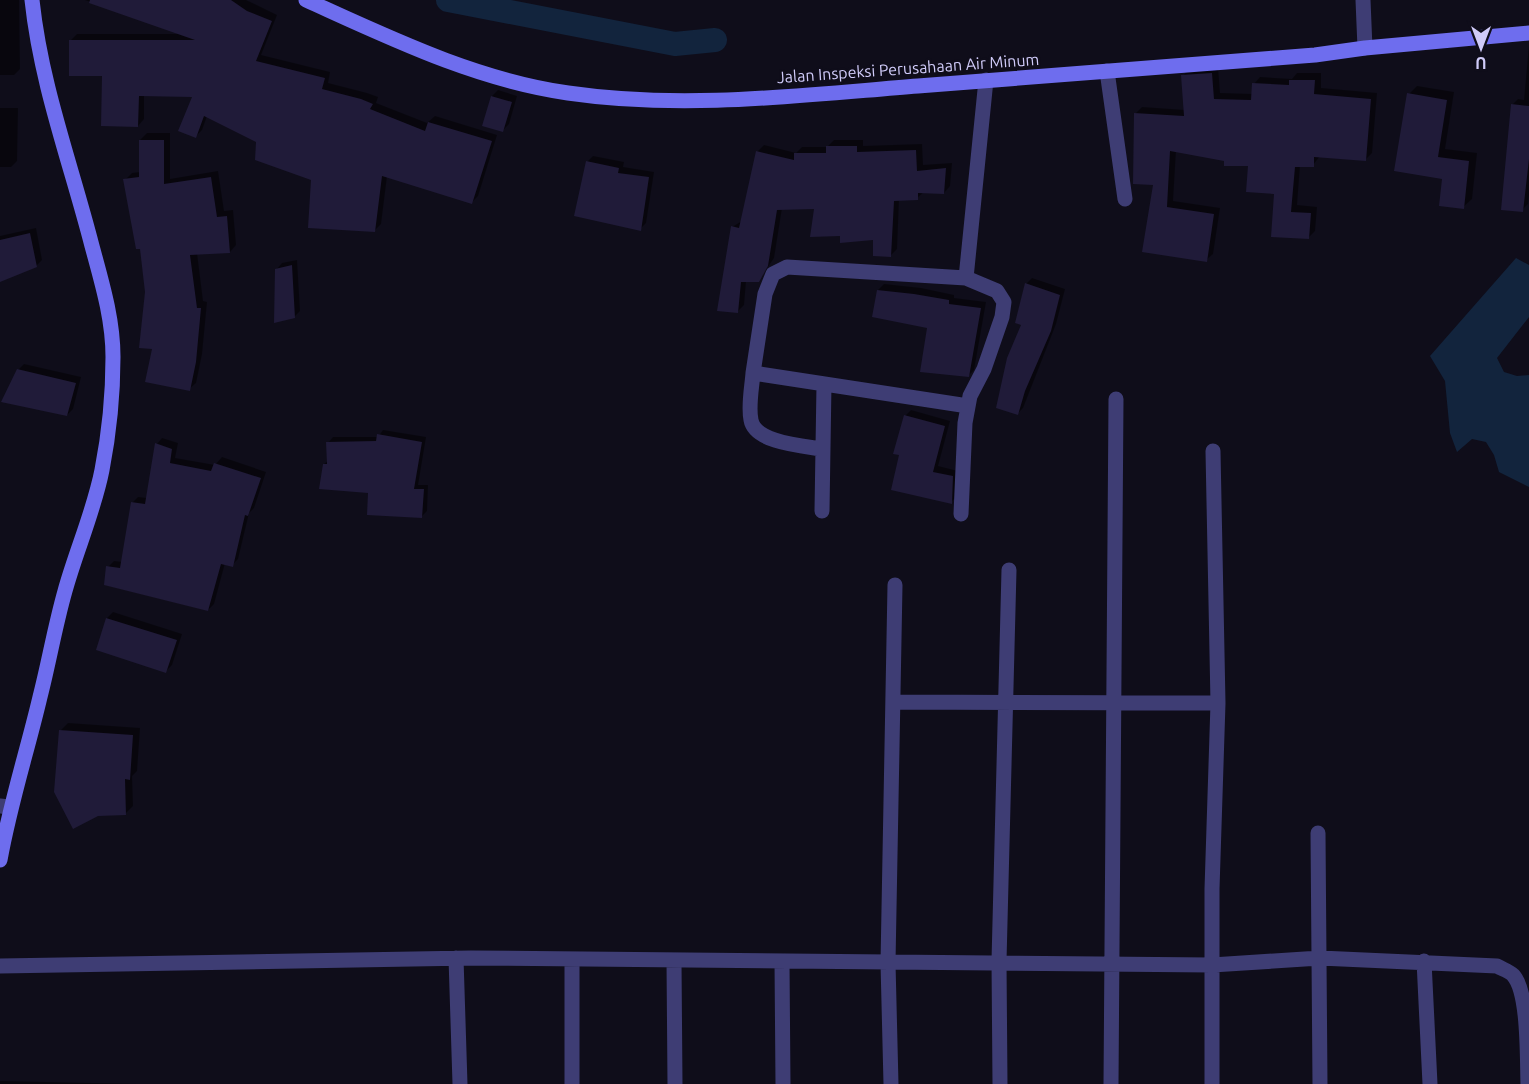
<svg xmlns="http://www.w3.org/2000/svg" width="1529" height="1084" viewBox="0 0 1529 1084" font-family="Ubuntu,sans-serif">
<style>
.water{fill:#12243d}
.shadow{fill:#0007}
.lines{fill:none;stroke-linecap:round;stroke-linejoin:round}
.canal{stroke:#12243d;stroke-width:24}
.building{fill:#201b39}
.street{stroke:#3e3d74;stroke-width:15}
.secondary{stroke:#6e6dee;stroke-width:15}
.labels{text-anchor:middle;stroke-width:5;stroke-linejoin:round;paint-order:stroke}
.street-label{font-size:16px;fill:#d0cbf9;stroke:#0f0d1a}
</style>
<rect width="100%" height="100%" fill="#0f0d1a"/>
<path class="water" d="M1516 258 1529 265V317L1497 358 1504 372 1517 376 1529 375V487L1499 472 1494 455 1486 442 1472 439 1457 452 1450 433 1445 381 1430 356Z"/>
<path class="shadow" d="M0 0H19L20 69 14 75H0Z
M85 0H246L277 15 261 55 330 72 328 83 367 93 378 97 376 103 427 123 435 116 497 135 478 196 472 202 387 176 381 224 375 230 312 179 258 141 207 116 202 130 196 136 194 95H144V119L138 126 104 74 71 40 77 34H182Z
M1529 45V195L1528 204 1522 210 1512 105 1518 99 1524 100Z
M1218 67 1220 93 1253 94 1254 84 1260 77 1292 79 1297 73H1321V88L1377 93 1372 153 1366 159 1320 156 1313 165H1300L1297 205 1317 207 1315 231 1309 237 1275 192 1250 165 1176 150 1173 201 1220 208 1213 254 1206 260 1144 251 1154 183 1134 182 1135 114 1142 107 1185 110 1183 76 1189 69Z
M1417 86 1454 92 1445 149 1477 153 1472 199 1463 207 1444 178 1409 94Z
M498 90 517 96 509 124 503 130 484 124 492 96Z
M0 108H18L17 161 11 167H0Z
M147 133H170V179L218 171 224 211 233 210 236 245 230 252 197 253 203 301 207 302 202 354 196 383 189 389 153 347 141 247 125 180 132 173 140 172V140Z
M834 140H863V146L922 144 923 165 952 163 950 186 944 193 924 192 917 198 899 199 897 249 891 255 875 239 842 235 815 207 782 208 774 258 759 280 746 281 744 305 737 312 732 227 742 221 757 152 764 145 796 153 802 147H827Z
M593 156 624 162 623 167 654 172 646 223 640 229 587 162Z
M36 228 42 260 36 266 0 273V236Z
M297 260 300 311 294 317 276 270 282 263Z
M1032 278 1065 289 1056 324 1023 408 1017 414 1026 284Z
M884 284 921 288 954 295V298L986 302 974 370 968 376 928 327 878 290Z
M24 364 81 377 73 409 67 415 18 370Z
M911 410 950 421 938 466 958 471 957 496 951 502 901 454 905 416Z
M383 430 426 437 418 485H428L427 511 422 516 370 491 324 464 328 461V443L333 437H378Z
M162 438 178 443 175 458 215 465 222 457 266 472 254 508 249 513 238 559 232 565 225 563 214 604 208 610 108 567 114 561 123 562 132 503 138 497 147 498 157 444Z
M113 612 182 634 172 665 166 671 97 649 107 618Z
M68 723 140 728 137 771 132 776 133 806 125 814 60 731Z
M0 1081 137 1084H0Z"/>
<g class="lines">
<path class="canal" d="M448 0 675 44 715 40"/>
</g>
<path class="building" d="M90 0H231L247 11 272 21 256 61 325 78 322 89 361 99 373 104 370 109 425 131 428 122 492 141 472 204 382 176 375 232 308 228 311 180 255 160 256 142 204 116 196 138 178 131 192 97 139 96 138 127 101 126 102 76H69V40H195L89 3Z
M1212 73 1214 99 1251 100 1252 83 1289 85V80H1315L1314 94 1371 99 1366 161 1314 157V167H1295L1291 212 1311 213 1309 239 1271 237 1274 194 1246 192 1248 166H1224V161L1170 151 1167 207 1214 214 1207 262 1142 252 1153 185 1133 184 1134 113 1184 116 1181 75Z
M1407 93 1447 100 1438 157 1469 161 1464 209 1439 206 1442 179 1394 171Z
M491 96 512 102 503 132 482 126Z
M1511 104 1529 106V159L1523 212 1501 210Z
M139 140H164V184L211 177 217 217 227 216 230 253 190 255 197 308H201L196 362 190 391 145 382 152 349 139 348 145 292 140 249H136L123 179 139 177Z
M826 146H857V152L916 150 917 171 946 168 944 194 918 193V200L894 201 891 257 873 256V240L840 243V236L810 237 814 209 777 210 768 266 759 282H741L738 313 717 311 731 226 739 228 756 151 794 160V153H826Z
M586 161 619 168 618 173 649 177 641 231 574 216Z
M30 233 37 267 0 282V240Z
M292 265 295 318 274 323 275 269Z
M1025 283 1060 295 1051 331 1025 391 1018 415 996 408 1007 358 1021 325 1015 323Z
M877 290 914 294 949 300V304L981 308 969 377 920 372 927 328 872 317Z
M17 369 76 383 67 416 1 402Z
M904 415 945 426 933 472 953 476 952 504 891 490 899 455 893 454Z
M377 434 422 442 414 489H424L422 518 367 515 368 493 319 489 323 464H327L326 442 376 441Z
M155 443 172 449 170 463 211 471 214 463 261 478 248 516 245 515 233 567 221 564 208 611 104 585 106 566 120 568 131 502 145 504Z
M106 618 177 640 166 673 96 650Z
M59 730 133 735 130 780 125 779 126 815 98 816 73 829 54 792Z"/>
<g class="lines">
<path class="street" d="M1363 0 1365 48
M1107 71 1125 199
M966 278 986 80
M753 373 765 294 773 274 787 267 966 278 997 291 1004 302 1002 317 984 369 970 396 965 423 961 514
M822 449C804 446 755 443 751 420 748 406 752 387 753 373L968 406
M822 511 824 384
M894 702 1218 703
M0 806 9 807
M1318 833 1320 1084
M456 958 460 1084
M572 959V1084
M674 961 675 1084
M1424 961 1430 1084
M782 962 783 1084
M0 966 471 958 1212 965 1320 958 1497 966C1502 969 1509 971 1513 975 1529 992 1527 1058 1528 1084
M891 1084 888 963 895 585
M1000 1084 999 961 1009 570
M1111 1084 1116 399
M1212 1084V889L1218 703 1213 451"/>
<path class="secondary" d="M306 0C390 38 476 80 568 93 684 110 803 95 918 86 1051 75 1183 65 1315 55L1365 48 1529 33
M0 860C10 804 27 752 40 697 49 662 55 626 65 591 76 551 94 511 102 470 109 434 113 394 113 357 113 319 102 283 92 246 71 164 41 85 32 0"/>
</g>
<g class="labels">
<g class="street-label">
<text transform="translate(908 68) rotate(-4)" y="6">Jalan Inspeksi Perusahaan Air Minum</text>
</g>
</g>
<g transform="translate(1481 48) rotate(180)" stroke="#0f0d1a" stroke-width="4.5" paint-order="stroke">
<path d="M0-4.5L10 22L0 15L-10 22Z" fill="#d0cbf9"/>
<text y="-9" font-size="16" font-weight="bold" text-anchor="middle" fill="#d0cbf9">U</text>
</g>
</svg>
